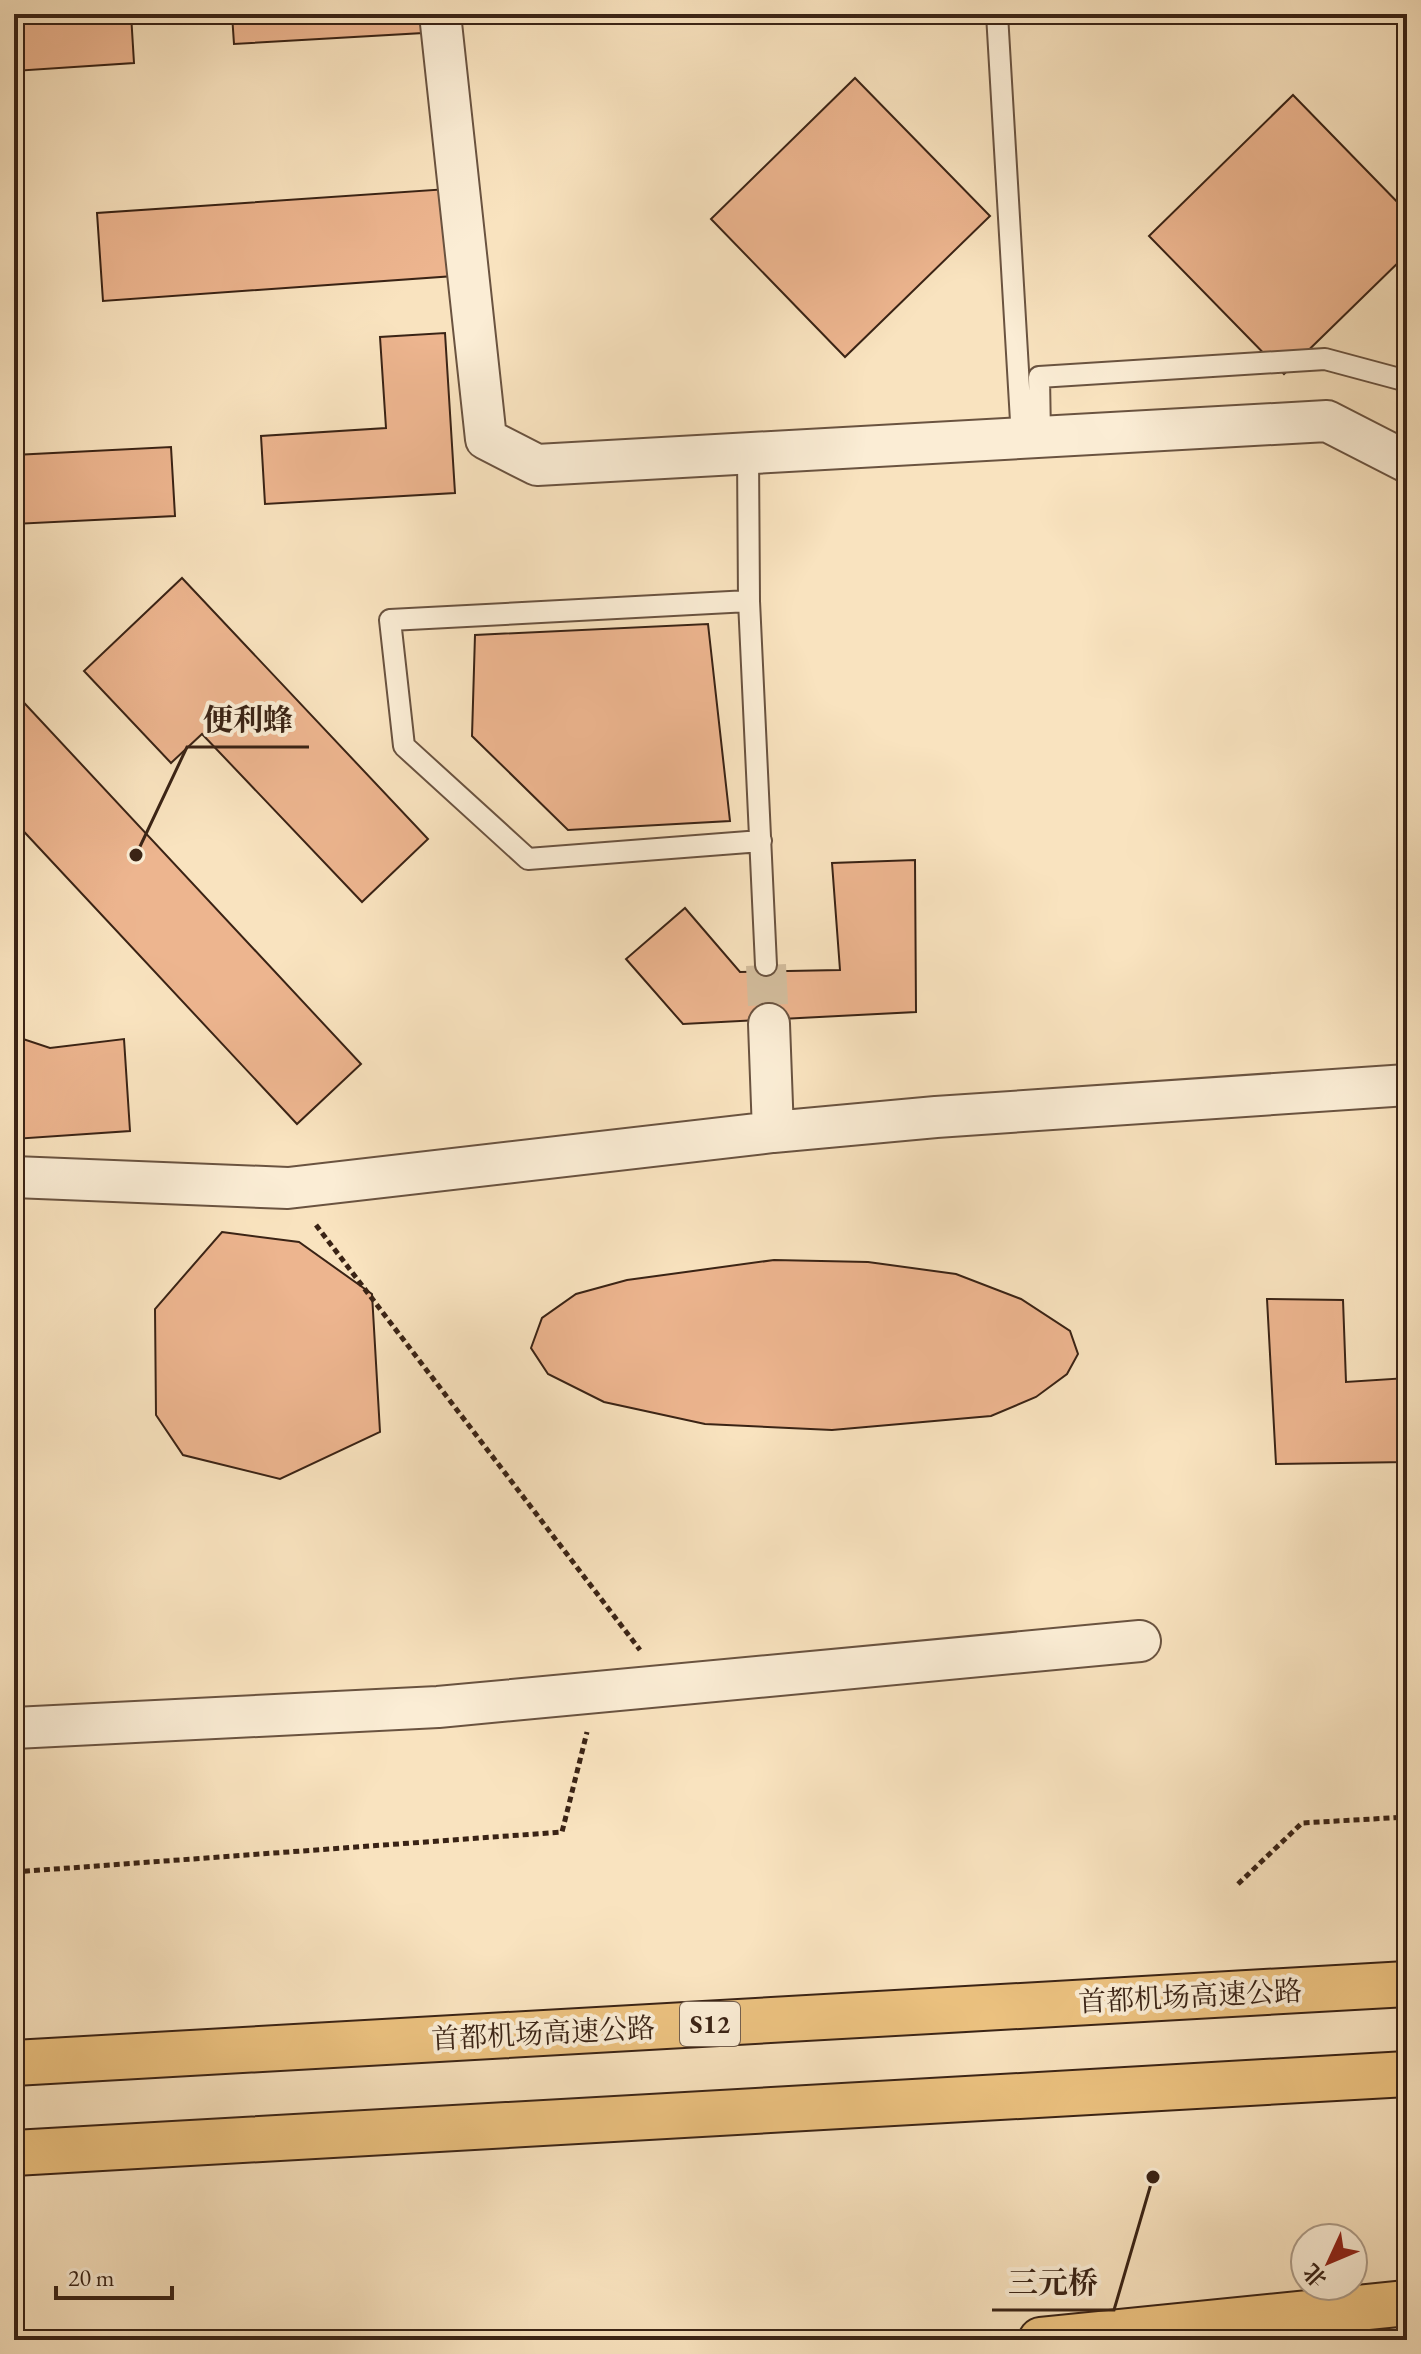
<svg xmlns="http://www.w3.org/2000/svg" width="1421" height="2354" viewBox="0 0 1421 2354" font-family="'EB Garamond','Noto Serif SC',serif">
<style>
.building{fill:#edb58f;stroke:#3a2315;stroke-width:2}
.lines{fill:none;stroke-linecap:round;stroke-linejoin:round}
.street-tunnel{stroke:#d3bd9d;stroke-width:40;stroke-dasharray:40 20;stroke-linecap:butt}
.lane-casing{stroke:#6a5340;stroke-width:24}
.street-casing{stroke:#6a5340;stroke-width:44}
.highway-casing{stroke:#3a2315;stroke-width:48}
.path{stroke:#3a2315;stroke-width:5;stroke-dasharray:6 4;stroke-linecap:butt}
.lane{stroke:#fbedd5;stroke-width:20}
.street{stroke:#fbedd5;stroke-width:40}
.highway{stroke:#ecc280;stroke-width:44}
.labels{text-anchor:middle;stroke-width:8;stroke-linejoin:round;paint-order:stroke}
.shield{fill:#fbedd5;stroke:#74604f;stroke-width:2}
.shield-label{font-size:26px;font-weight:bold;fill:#3a2315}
.street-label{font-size:28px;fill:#3a2315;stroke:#fbedd5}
.leader{fill:none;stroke:#3a2315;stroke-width:3}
.callout-dot{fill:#3a2315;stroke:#fbedd5;stroke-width:3}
.callout-label{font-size:30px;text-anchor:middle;font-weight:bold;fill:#3a2315;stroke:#fbedd5;stroke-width:8;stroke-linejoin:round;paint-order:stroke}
</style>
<rect width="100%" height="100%" fill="#f9e3bf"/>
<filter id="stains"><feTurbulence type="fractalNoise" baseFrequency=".0025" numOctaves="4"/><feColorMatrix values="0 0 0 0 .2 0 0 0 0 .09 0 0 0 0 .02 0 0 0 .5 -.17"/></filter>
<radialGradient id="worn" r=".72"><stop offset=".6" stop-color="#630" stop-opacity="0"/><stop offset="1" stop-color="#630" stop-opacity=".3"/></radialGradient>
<path class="building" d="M14 14H131L134 63 14 71Z
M232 14H422L423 33 234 44Z
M855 78 990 216 845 357 711 219Z
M1293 95 1407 212V254L1284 374 1149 236Z
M448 189 454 276 103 301 97 213Z
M445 333 455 493 265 504 261 436 386 428 380 337Z
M171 447 175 516 14 524V455Z
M182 578 428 839 362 902 202 734 171 763 84 671Z
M708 624 730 821 568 830 472 736 475 635Z
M14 692 361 1064 297 1124 14 821Z
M915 860 916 1012 683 1024 626 959 685 908 740 972 840 970 832 863Z
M14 1036 50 1048 124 1039 130 1131 14 1139Z
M222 1232 299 1242 372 1294 380 1432 280 1479 183 1455 156 1415 155 1309Z
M774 1260 868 1262 956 1274 1021 1299 1070 1331 1078 1354 1067 1374 1036 1397 991 1416 832 1430 705 1424 604 1402 548 1374 531 1348 542 1318 576 1294 627 1280Z
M1267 1299 1343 1300 1346 1382 1407 1378V1462L1276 1464Z"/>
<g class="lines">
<path class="street-tunnel" d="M766 965 769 1024"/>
<g class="lane-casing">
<path id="lane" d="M997 14 1022 438
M1040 436 1039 377 1325 359 1407 381
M748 453 749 601
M761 841 528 859 404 746 390 620 749 601 766 965"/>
</g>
<g class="street-casing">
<path id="street" d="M440 14 486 439 537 465 1327 421 1407 462
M769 1024 773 1132
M14 1177 288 1188 773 1132 936 1117 1407 1085
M14 1728 438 1707 1140 1641"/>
</g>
<g class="highway-casing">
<path id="highway" d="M14 2063 1407 1984
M14 2153 1407 2074
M1041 2340 1407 2303"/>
</g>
<path class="path" d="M316 1225 640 1650
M14 1872 562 1832 587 1732
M1238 1884 1302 1823 1407 1817"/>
<use href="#lane" class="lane"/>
<use href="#street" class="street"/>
<use href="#highway" class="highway"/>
</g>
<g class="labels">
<rect class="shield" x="680" y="2002" width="60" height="44" rx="6"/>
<g class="shield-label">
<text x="710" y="2033">S12</text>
</g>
<g class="street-label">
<text transform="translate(1190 1996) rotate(-3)" y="10">首都机场高速公路</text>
<text transform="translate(543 2033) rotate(-3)" y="10">首都机场高速公路</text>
</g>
</g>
<path class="leader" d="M136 855L187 747H309M1153 2177L1114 2310H992"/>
<g class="callout-dot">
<circle cx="136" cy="855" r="8"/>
<circle cx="1153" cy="2177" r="8"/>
</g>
<g class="callout-label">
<text x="248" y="730">便利蜂</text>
<text x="1053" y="2293">三元桥</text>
</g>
<rect width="1421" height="2354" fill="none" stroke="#f9e3bf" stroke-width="48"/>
<rect x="16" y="16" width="1389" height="2322" fill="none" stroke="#3a2315" stroke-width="4"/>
<rect x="24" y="24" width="1373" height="2306" fill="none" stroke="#3a2315" stroke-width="2"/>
<g transform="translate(1329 2262) rotate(226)"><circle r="38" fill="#fbedd5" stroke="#ae9c88" stroke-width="2"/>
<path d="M0-6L14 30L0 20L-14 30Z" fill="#8f2418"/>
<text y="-12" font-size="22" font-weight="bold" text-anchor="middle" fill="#3a2315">北</text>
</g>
<path d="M56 2286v12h116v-12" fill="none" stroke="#3a2315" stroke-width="4"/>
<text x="68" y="2286" font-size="24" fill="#3a2315" stroke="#fbedd5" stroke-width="6" paint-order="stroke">20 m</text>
<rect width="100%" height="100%" filter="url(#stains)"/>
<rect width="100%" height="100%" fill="url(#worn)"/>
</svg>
